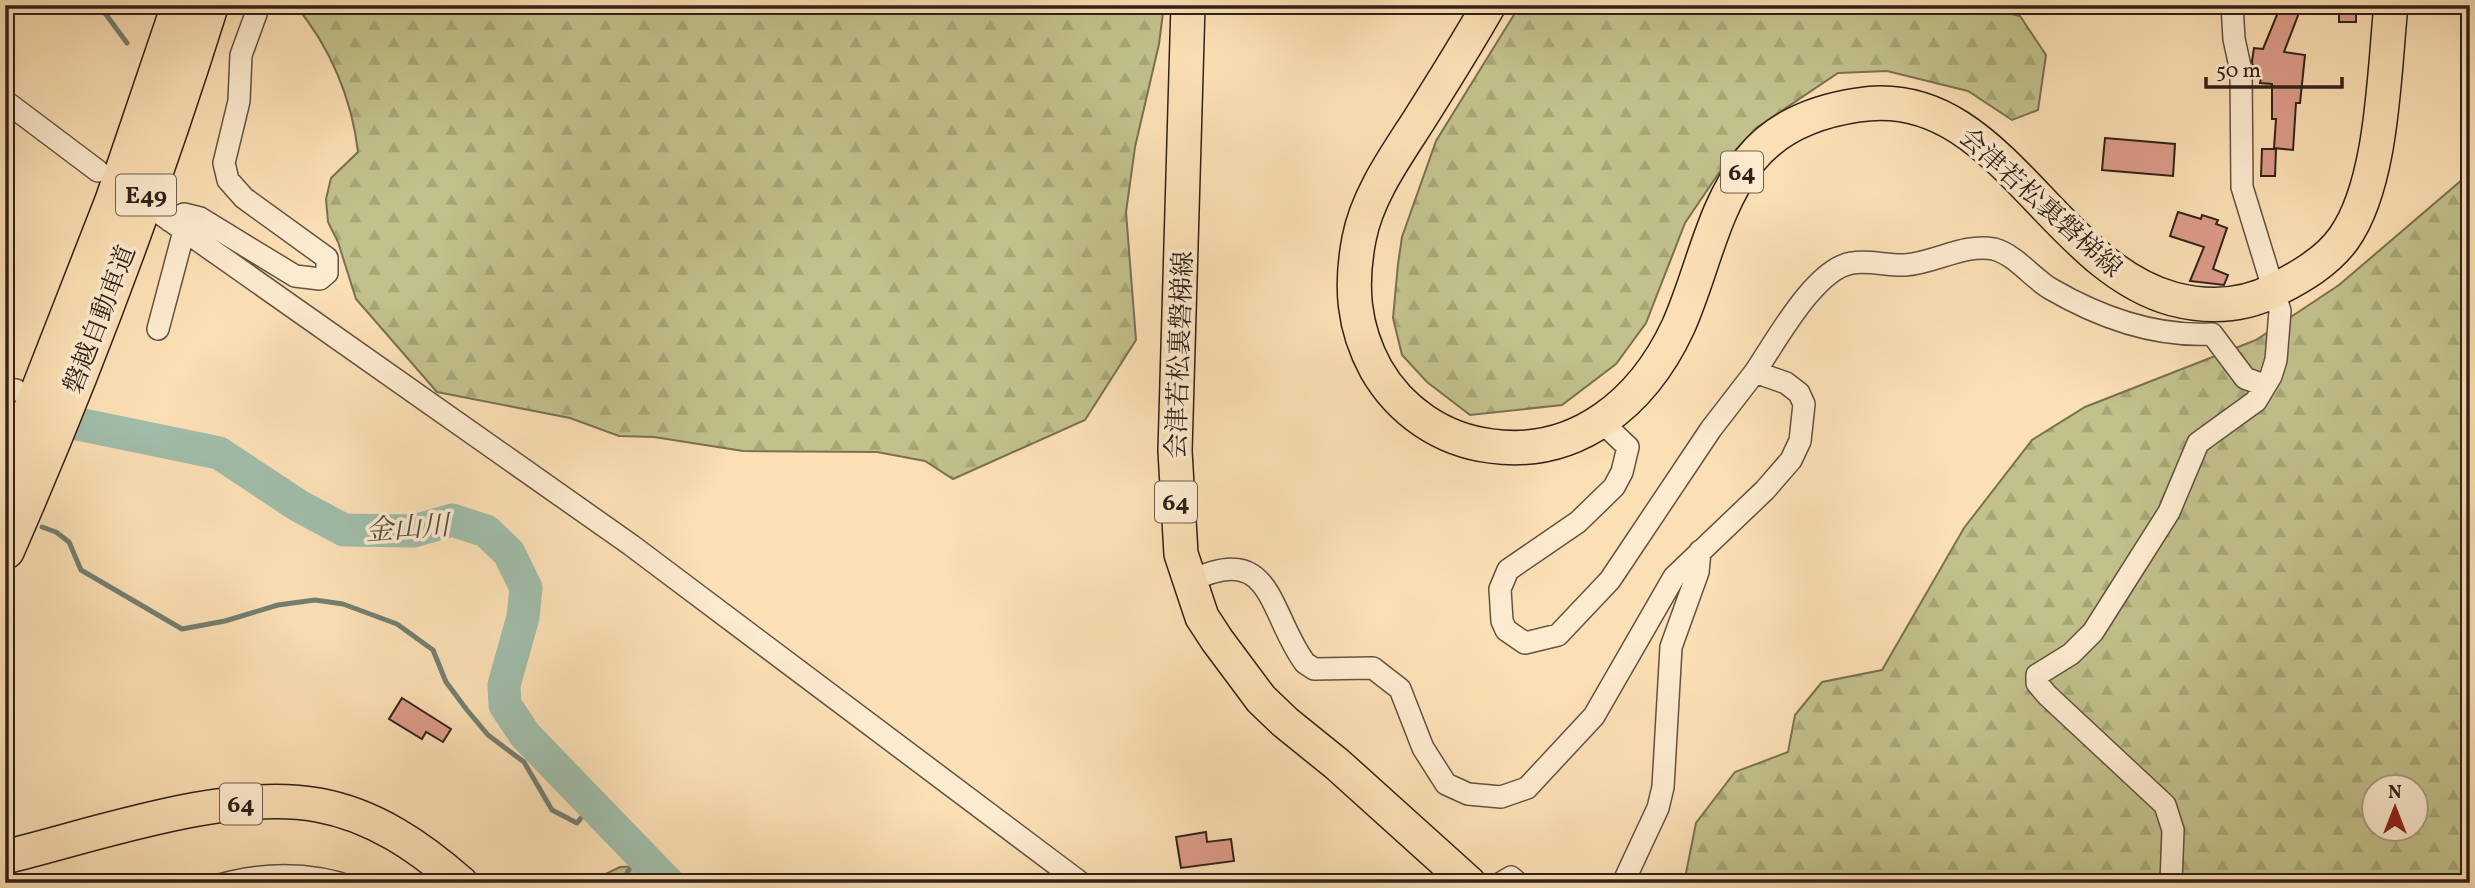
<svg xmlns="http://www.w3.org/2000/svg" width="2475" height="888" viewBox="0 0 2475 888" font-family="Vollkorn,'Noto Serif JP',serif">
<style>
.forest{fill:url(#forest-firs);stroke:#797152;stroke-width:2;fill-rule:evenodd}
.lines{fill:none;stroke-linecap:round;stroke-linejoin:round}
.stream{stroke:#737f70;stroke-width:5}
.river{stroke:#a0bdaa;stroke-width:33}
.building{fill:#de9c8a;stroke:#30211a;stroke-width:2}
.service-casing{stroke:#635141;stroke-width:13}
.minor-casing{stroke:#635141;stroke-width:24}
.primary-casing{stroke:#30211a;stroke-width:36}
.motorway-casing{stroke:#30211a;stroke-width:41}
.service{stroke:#fdebcf;stroke-width:10}
.minor{stroke:#fdebcf;stroke-width:21}
.primary{stroke:#fce0b5;stroke-width:33}
.motorway{stroke:#fce0b5;stroke-width:38}
.labels{text-anchor:middle;stroke-width:7;stroke-linejoin:round;paint-order:stroke}
.shield{fill:#fdebcf;stroke:#6e5e50;stroke-width:2}
.shield-label{font-size:24px;font-weight:bold;fill:#30211a}
.street-label{font-size:26px;fill:#30211a;stroke:#fdebcf}
.water-label{font-size:28px;font-style:italic;fill:#525045;stroke:#fdebcf}
</style>
<defs>
<pattern id="forest-firs" width="22" height="20" patternUnits="userSpaceOnUse" patternTransform="scale(1.75)"><rect width="22" height="20" fill="#c2c18b"/><path d="M5 1l3.5 6h-7zM16 11l3.5 6h-7z" fill="#a7a677"/></pattern>
</defs>
<rect width="100%" height="100%" fill="#fce0b5"/>
<filter id="stains"><feTurbulence type="fractalNoise" baseFrequency=".00286" numOctaves="4"/><feColorMatrix values="0 0 0 0 .2 0 0 0 0 .09 0 0 0 0 .02 0 0 0 .5 -.17"/></filter>
<radialGradient id="worn" r=".72"><stop offset=".6" stop-color="#630" stop-opacity="0"/><stop offset="1" stop-color="#630" stop-opacity=".3"/></radialGradient>
<path class="forest" d="M295 5H1164L1159 44 1135 147 1126 212 1136 340 1085 420 953 479 925 461 877 452 743 451 654 437 619 436 570 418 437 392 356 299 338 242 328 222 326 199 331 178 358 152C352 99 330 46 295 5Z
M1520 5H1971L2020 16 2046 55 2038 110 2012 120 1968 91 1887 71 1838 73 1756 128 1731 155 1685 223 1646 323 1616 364 1562 405 1470 415 1427 382 1402 355 1393 318 1398 264 1402 237 1436 141Z
M2470 173V883H1684L1696 823 1735 772 1788 752 1795 715 1822 682 1882 670 1964 528 2032 440 2085 407 2256 340 2339 285ZM2374 786H2416V828H2374Z
M640 866 662 883H587L620 867Z"/>
<g class="lines">
<path class="stream" d="M99 5 127 43
M42 527 56 532 69 542 81 570 182 629 225 621 278 605 315 600 343 604 397 624 433 650 446 682 467 710 488 735 524 762 552 810 577 823 593 803
M621 883 639 853"/>
<path class="river" d="M5 409 219 453 299 506 344 530 414 531 452 520 486 531 509 553 526 588 523 617 504 685 505 705 525 735 668 883"/>
</g>
<path class="building" d="M2281 5H2302L2284 52 2305 55 2300 103H2296L2293 150 2274 148 2276 119H2272V84L2260 83 2261 78 2254 77 2252 61 2254 48 2263 49Z
M2339 6H2356V22H2339Z
M2105 138 2175 144 2173 176 2102 170Z
M2262 149H2276L2275 176H2261Z
M2178 212 2201 219 2202 215 2218 220 2216 224 2227 228 2213 269 2228 275 2224 285 2190 281 2204 247 2170 236Z
M402 698 451 729 443 742 426 732 422 739 389 719Z
M1206 832 1207 842 1231 839 1234 861 1181 868 1176 837Z"/>
<g class="lines">
<g class="service-casing">
<path id="service" d="M207 883C257 867 307 865 357 883"/>
</g>
<g class="minor-casing">
<path id="minor" d="M5 101 98 171
M162 215 631 545 1081 883
M170 221 184 214 200 218 295 276 320 279 327 273V258L244 198 228 180 224 163 239 101 241 55 256 14
M158 329 184 231
M1755 372C1775 343 1815 268 1852 263 1869 260 1888 266 1905 265 1935 263 1964 243 1994 249 2016 255 2032 278 2051 289 2101 318 2155 337 2212 334L2245 378 2263 385
M5 389 16 390
M1189 582C1273 539 1268 613 1305 663L1314 669 1373 668 1400 689 1423 748 1446 784 1468 794 1501 797 1527 788 1594 716 1674 577 1765 490 1791 460 1800 441 1804 404 1799 393 1786 383 1755 372 1711 429 1610 580 1558 635 1525 643 1506 630 1502 621 1500 589 1508 570 1578 522 1614 487 1622 472 1628 447 1603 423
M1501 883 1511 877 1518 883
M1623 883 1658 808 1663 787 1671 647 1698 572 1700 551
M2171 883 2173 830 2165 805 2047 695 2037 683V675L2071 654 2093 632 2169 512 2198 443 2256 401 2271 376 2276 360 2280 311 2242 187 2241 71 2234 39 2232 5"/>
</g>
<g class="primary-casing">
<path id="primary" d="M1188 5 1175 451 1181 554 1202 617 1217 640 1261 699 1285 722 1337 764 1469 883
M1489 5C1467 44 1443 82 1419 120 1396 156 1367 196 1359 239 1350 286 1353 327 1376 369 1400 411 1442 440 1491 446 1577 458 1643 402 1678 327 1703 271 1712 209 1750 160 1777 126 1817 111 1858 105 1997 82 2049 265 2173 299 2208 308 2242 307 2275 290 2300 277 2327 262 2344 238 2383 183 2384 72 2391 5
M5 857C95 835 228 788 318 805 374 815 420 847 461 883"/>
</g>
<g class="motorway-casing">
<path id="motorway" d="M5 481 114 202 181 5
M5 550C83 372 151 190 209 5"/>
</g>
<use href="#service" class="service"/>
<use href="#minor" class="minor"/>
<use href="#primary" class="primary"/>
<use href="#motorway" class="motorway"/>
</g>
<g class="labels">
<g class="shield">
<rect x="1721" y="151.5" width="42" height="41" rx="5"/>
<rect x="116" y="174.5" width="60" height="41" rx="5"/>
<rect x="1155" y="481.5" width="42" height="41" rx="5"/>
<rect x="220" y="783.5" width="42" height="41" rx="5"/>
</g>
<g class="shield-label">
<text x="1742" y="180">64</text>
<text x="146" y="203">E49</text>
<text x="1176" y="510">64</text>
<text x="241" y="812">64</text>
</g>
<g class="street-label">
<text transform="translate(2041 202) rotate(42)" y="9">会津若松裏磐梯線</text>
<text transform="translate(99 319) rotate(-69)" y="9">磐越自動車道</text>
<text transform="translate(1179 355) rotate(-88)" y="9">会津若松裏磐梯線</text>
</g>
<g class="water-label">
<text transform="translate(407 527) rotate(-4)" y="10">金山川</text>
</g>
</g>
<rect width="2475" height="888" fill="none" stroke="#fce0b5" stroke-width="28"/>
<rect x="7" y="7" width="2461" height="874" fill="none" stroke="#30211a" stroke-width="3.5"/>
<rect x="14" y="14" width="2447" height="860" fill="none" stroke="#30211a" stroke-width="2"/>
<g transform="translate(2395 808)"><circle r="33" fill="#fdebcf" stroke="#ab9a87" stroke-width="2"/>
<path d="M0-5L12 26L0 18L-12 26Z" fill="#8f2418"/>
<text y="-10" font-size="19" font-weight="bold" text-anchor="middle" fill="#30211a">N</text>
</g>
<path d="M2206 77v10h136v-10" fill="none" stroke="#30211a" stroke-width="3.5"/>
<text x="2216" y="77" font-size="21" fill="#30211a" stroke="#fdebcf" stroke-width="5" paint-order="stroke">50 m</text>
<rect width="100%" height="100%" filter="url(#stains)"/>
<rect width="100%" height="100%" fill="url(#worn)"/>
</svg>
